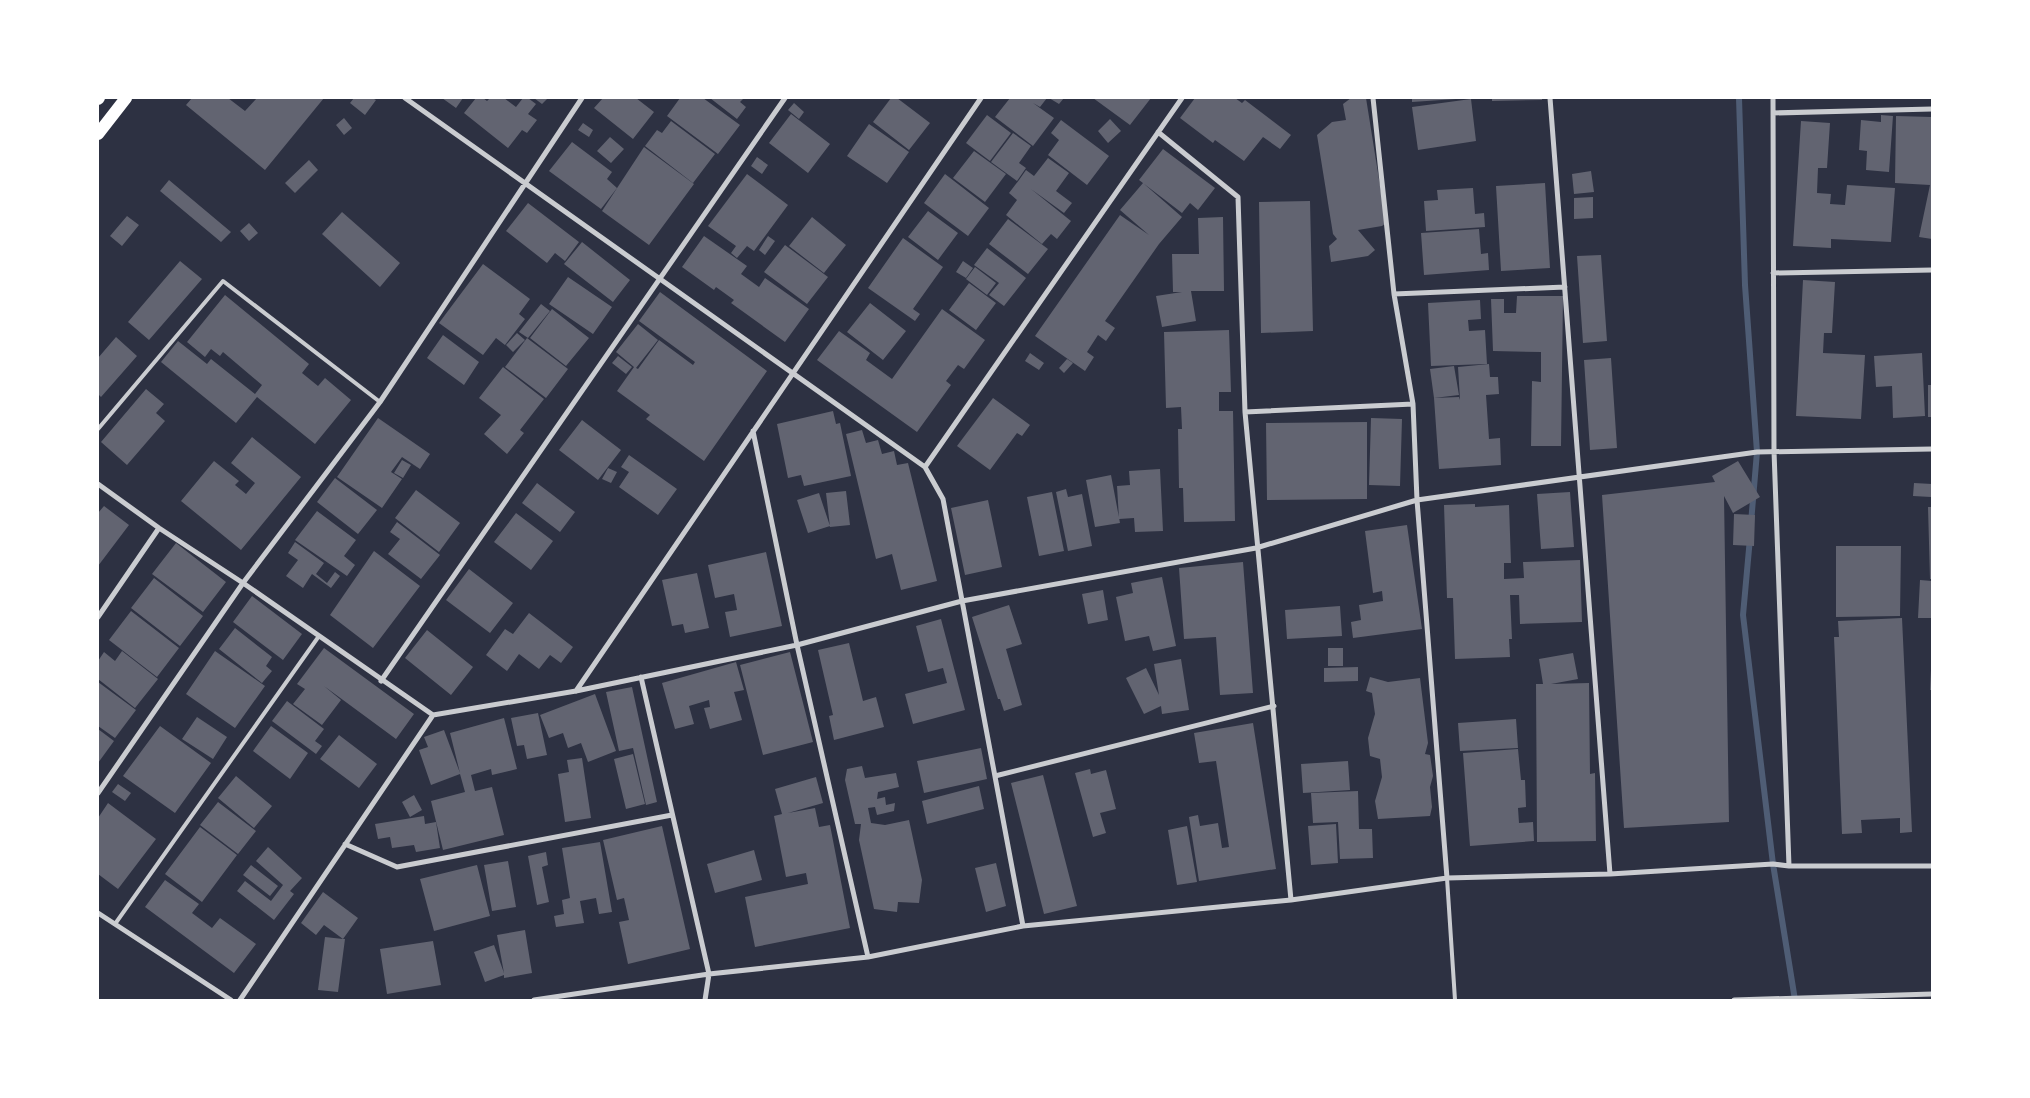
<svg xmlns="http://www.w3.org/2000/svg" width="2030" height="1098" viewBox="0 0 2030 1098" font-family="'Alegreya Sans',sans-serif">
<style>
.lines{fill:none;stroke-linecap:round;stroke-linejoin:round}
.stream{stroke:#4f5d75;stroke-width:6}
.building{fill:#626471}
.service{stroke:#caccd0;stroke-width:4}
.minor{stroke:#caccd0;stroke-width:5}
.primary{stroke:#fff;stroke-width:12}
</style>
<rect width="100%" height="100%" fill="#2d3142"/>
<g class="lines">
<path class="stream" d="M1739 98 1745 285 1757 452 1751 523
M1750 538 1743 615 1773 864 1795 1000"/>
</g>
<path class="building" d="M192 98H228L245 111 257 98H324L265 170 186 105Z
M354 98H372L376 100 365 115 350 103Z
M442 98H463L456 108Z
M476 98H483L487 101 490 98H504L516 107 523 98H528L536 104 528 114 537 120 527 133 522 130 508 148 464 113Z
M534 98H548L542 104Z
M603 98H636L654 112 633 139 594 108Z
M680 98H703L740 125 718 154 667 116Z
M710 98H744L740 102 746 107 737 119Z
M891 98H897L930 123 909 150 873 122Z
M1010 98H1047L1040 107 1033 103 1054 118 1033 146 995 117Z
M1049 98H1064L1059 104Z
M1093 98H1151L1130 125Z
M1195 98H1235L1242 103 1245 100 1291 135 1280 149 1263 137 1244 161 1215 140 1213 143 1180 118Z
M1351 98H1366L1386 223 1382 226 1358 230 1375 250 1368 256 1331 262 1329 246 1337 239 1333 234 1317 135 1332 122 1346 120 1343 104Z
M1412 98H1456V99L1412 102Z
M1492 98H1542V100L1492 101Z
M1471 99 1476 141 1418 150 1412 107Z
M794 103 804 112 799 119 788 110Z
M791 114 830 144 808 173 769 143Z
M987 115 1011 133 990 161 966 143Z
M1881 115 1893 116 1889 172 1866 170 1867 151 1859 150 1861 120 1881 122Z
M1896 116 1932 117V239L1919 237 1930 185 1895 183Z
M344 118 352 128 344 135 336 125Z
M1110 119 1121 131 1108 143 1098 131Z
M1061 120 1109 156 1087 185 1048 155 1059 140 1051 133Z
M671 121 715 154 693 183 645 146 657 130 662 133Z
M1801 121 1830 123 1827 168H1818L1817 193 1831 194 1830 204 1845 205 1847 185 1895 188 1891 242 1831 239V248L1793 246Z
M583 123 593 130 589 137 578 130Z
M869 124 909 152 887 183 847 156Z
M1013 133 1031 146 1019 163 1026 168 1017 181 991 162Z
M610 137 624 149 611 163 597 151Z
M572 142 612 172 607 179 617 188 601 209 549 171Z
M644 147 694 184 649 245 602 211Z
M1163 149 1215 188 1198 210 1190 203 1182 213 1139 180Z
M974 151 1006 174 985 202 953 178Z
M757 157 768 165 762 174 751 166Z
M1048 158 1069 173 1056 191 1072 203 1064 213 1031 189 1071 221 1057 239 1051 234 1042 244 1006 215 1017 200 1009 193 1019 180 1026 170 1034 176Z
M309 160 318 170 295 193 285 183Z
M1591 171 1594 192 1574 194 1572 174Z
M747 174 788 205 754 251 747 246 737 258 731 253 736 246 708 226Z
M945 174 989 208 968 236 924 203Z
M169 180 231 232 221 242 160 191Z
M1143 183 1182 217 1159 244 1105 321 1115 328 1106 341 1098 335 1087 352 1094 357 1085 371 1035 336 1120 215 1149 235 1120 210Z
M1545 183 1550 268 1501 271 1496 186Z
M1473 188 1475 214 1484 213 1485 227 1426 231 1424 201 1438 200 1437 190Z
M1593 197V218L1574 219V198Z
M1310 201 1313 331 1261 333 1259 202Z
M528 203 579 242 565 261 555 253 547 263 506 231Z
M928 211 958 233 938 260 908 237Z
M342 212 400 263 380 287 322 234Z
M127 216 139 225 122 246 110 236Z
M812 217 846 245 824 273 789 246Z
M1223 217 1224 291H1191L1196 321 1162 327 1156 296 1182 292H1173L1172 254H1199L1198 218Z
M1008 219 1048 249 1028 274 989 244Z
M249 223 258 233 249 241 240 231Z
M1479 229 1481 254 1488 253 1489 270 1424 275 1421 233Z
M704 236 747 266 741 274 759 287 765 278 809 309 785 342 731 303 734 300 716 287 714 290 682 267Z
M768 236 775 241 765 255 759 250Z
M903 238 943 267 913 309 920 314 915 321 868 288Z
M582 242 630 280 613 302 564 264Z
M785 245 828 277 807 304 764 272Z
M987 248 1026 278 1004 306 989 295 999 283 974 265Z
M1601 255 1607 341 1583 343 1577 256Z
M180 261 202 279 149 340 128 322Z
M963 261 973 268 966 278 956 272Z
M483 264 530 299 519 314 525 319 505 345 496 338 483 355 439 323Z
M975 267 996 283 987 295 966 279Z
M568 277 612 307 593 334 549 304Z
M1803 280 1835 282 1832 333H1824L1823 353 1865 355 1861 419 1796 416Z
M969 283 996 303 976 330 949 310Z
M660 292 767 371 704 461 646 419 650 415 617 391 634 367 616 352 638 324 658 340 636 368 638 369 659 340 693 365 695 362 639 321Z
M225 295 309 364 302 373 318 386 325 378 351 400 315 444 257 397 236 423 161 362 178 341 207 364 211 359 255 394 262 385 223 352 220 356 211 349 205 357 187 342Z
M1517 296H1563L1561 446H1531L1532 381 1541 382V352L1493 351 1491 299H1504V313H1516Z
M1480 300 1481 319 1468 320 1469 331 1485 330 1487 364 1431 366 1428 303Z
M870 303 906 331 883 360 847 332Z
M541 304 550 311 528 338 519 332Z
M552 309 589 338 566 366 530 338Z
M942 309 985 340 964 369 958 365 946 381 951 385 917 432 817 360 839 331 870 353 866 360 892 379Z
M1229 330 1231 392H1219V411H1233L1235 521 1184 522 1183 488H1179L1178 429H1182L1181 407 1166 408 1164 332Z
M517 333 525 340 513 352 506 345Z
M443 335 479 362 464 385 427 358Z
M116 337 137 356 101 397 98 394V358Z
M527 338 568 369 546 398 505 367Z
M1030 353 1044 363 1039 370 1025 361Z
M1922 353 1925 416 1893 418 1892 386 1876 387 1874 356Z
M618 356 632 367 626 374 612 363Z
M1611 358 1617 448 1590 450 1584 360Z
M1067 359 1073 363 1064 373 1059 368Z
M1489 364 1490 377H1498L1499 394 1486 395 1489 439 1500 438 1501 465 1439 469 1434 398 1459 397 1460 400 1458 367Z
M1454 366 1459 395 1434 398 1430 369Z
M503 367 544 399 520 430 524 433 507 454 484 434 501 415 479 398Z
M1928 385H1932V417H1928Z
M146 389 164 404 156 413 165 421 127 465 101 442Z
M993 398 1030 425 1022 436 1017 433 990 470 957 446Z
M833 411 836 424 840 423 851 476 804 486 801 475 788 478 777 424Z
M378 418 430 454 420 469 402 457 391 472 402 479 382 508 337 477Z
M1371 418 1402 419 1400 486 1369 485Z
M582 420 621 450 598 480 559 450Z
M1367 422V499L1267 500 1266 423Z
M862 430 866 443 878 440 882 454 894 451 897 465 908 463 937 581 901 590 892 554 876 559 846 434Z
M252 437 301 477 241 550 181 501 214 461 239 481 235 485 246 494 255 483 231 463Z
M629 455 677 489 658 515 619 487 629 472 621 467Z
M402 460 411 465 403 478 394 473Z
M1738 461 1760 497 1733 513 1724 496 1729 822 1624 828 1602 495 1715 482 1712 476Z
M608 468 617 472 611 483 602 479Z
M1160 469 1163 531 1135 532 1134 518 1119 519 1117 486 1130 485 1129 471Z
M1111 475 1120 523 1095 527 1086 480Z
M335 478 377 510 358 534 317 502Z
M537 483 575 512 560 532 522 503Z
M1914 483 1932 484 1931 497 1913 496Z
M1066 489 1068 497 1082 494 1092 546 1068 551 1056 492Z
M416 490 460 523 439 552 395 518Z
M846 491 850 525 830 527 826 493Z
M1052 492 1064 551 1039 556 1027 497Z
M1570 492 1574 547 1541 549 1537 494Z
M819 493 830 526 808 533 797 500Z
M988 500 1002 567 965 575 951 508Z
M1475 504V507L1509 505 1511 563H1504V579L1524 578 1523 562 1580 560 1582 622 1520 624 1519 595H1510L1512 639H1509L1510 657 1455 659 1453 598H1447L1444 505Z
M104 506 129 525 98 566V513Z
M1928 507H1932V579H1930Z
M317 511 356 540 344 556 355 565 347 576 295 540Z
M516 513 553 541 531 570 494 542Z
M1734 514 1755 515 1754 546 1733 545Z
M397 522 440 555 421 579 388 554 400 539 390 532Z
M1407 525 1422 629 1353 638 1351 622 1361 620 1359 605 1383 601 1382 591 1373 593 1365 531Z
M295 542 324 563 316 574 327 583 335 572 340 576 331 588 312 574 303 588 286 576 298 560 288 553Z
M176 543 226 582 203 612 152 574Z
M1836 546H1901L1900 616 1836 617Z
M374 551 420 586 373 648 330 615Z
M766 552 782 626 730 637 725 612 737 610 734 594 715 598 708 565Z
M1243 562 1253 693 1220 695 1216 637 1184 639 1179 568Z
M469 569 513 603 490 633 446 600Z
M697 573 709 628 685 633 683 624 672 626 662 580Z
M1162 577 1176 646 1153 651 1149 636 1125 641 1116 597 1133 593 1131 583Z
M154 578 203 616 180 646 131 608Z
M1920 580 1932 581V618H1918Z
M1103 590 1108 620 1088 624 1082 594Z
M252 596 302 634 283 660 233 622Z
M1009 605 1022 644 1006 649 1022 705 1004 711 1000 699H998L972 617Z
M1340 606 1342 636 1287 639 1285 610Z
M131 611 179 648 157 677 109 640Z
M529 613 573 647 561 663 550 655 539 669 519 654 507 671 486 655 505 629 513 634Z
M1902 618 1912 832 1900 833V818L1861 820 1862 833 1842 834 1834 637H1839L1838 621Z
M941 619 965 710 913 724 905 694 947 683 943 668 928 672 916 626Z
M235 628 272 657 266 666 272 671 262 683 219 649Z
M427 630 473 667 451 695 405 658Z
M849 643 863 701 876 697 884 727 834 740 829 716 833 715 818 650Z
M324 648 414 714 396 739 324 686 341 700 322 725 293 704 305 689 297 684Z
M1328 648H1343V666H1328Z
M122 651 158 679 135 708 98 679V661L104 652 115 661Z
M215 651 265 686 235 728 186 694Z
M790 652 813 742 763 755 740 665Z
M1573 653 1578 679 1551 684 1589 683 1590 774 1595 773 1596 841 1537 842 1536 684H1543L1539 659Z
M1181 659 1189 710 1162 714 1161 706 1144 714 1126 678 1146 668 1159 695 1154 664Z
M736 662 744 690 734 692 742 720 710 729 704 708 710 707 709 700 689 706 694 724 675 729 662 683Z
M1358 667V681L1324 682V668Z
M1931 670H1932V690H1930Z
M1370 677 1388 682 1420 678 1428 743 1425 754 1430 755 1433 776 1430 787 1432 807 1430 816 1378 819 1375 801 1382 777 1380 759 1370 756 1368 738 1375 714 1372 693 1366 691Z
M98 682 136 710 115 738 98 726Z
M632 687 657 802 646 805 633 748 619 751 606 692Z
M595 694 616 751 588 762 581 743 568 748 563 733 549 738 540 715Z
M287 701 324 729 315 741 322 746 316 754 272 721Z
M538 713 547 755 527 759 524 745 517 746 511 718Z
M197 717 227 737 213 759 182 739Z
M504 718 517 769 492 775 491 769 471 775 475 791 492 787 504 835 443 850 431 801 465 792 460 774 431 785 419 750 428 747 424 737 444 730 460 773 450 733Z
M1516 719 1518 748 1460 751 1458 723Z
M1253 723 1276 869 1199 881 1189 817 1198 815 1200 826 1218 823 1222 848 1229 847 1216 761 1199 763 1194 733Z
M160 726 211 763 175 813 123 776Z
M271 726 308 753 290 779 253 751Z
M98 729 114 741 98 763Z
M339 735 377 764 359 788 320 759Z
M981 748 987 779 924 793 917 761Z
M1518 749 1521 780H1525L1526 807 1518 808 1519 823 1533 822 1534 841 1470 846 1463 753Z
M633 754 645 804 626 809 614 759Z
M582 758 591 818 565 822 558 774 569 772 567 760Z
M1348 761 1350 790 1303 793 1301 764Z
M862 766 865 778 896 773 899 787 878 792 877 799 885 797 886 805 895 803 894 811 877 815 875 807 868 808 871 823 885 825 909 820 922 880 919 903 898 902 897 912 874 909 859 840 861 824H855L845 780 847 769Z
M1090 769 1091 774 1106 770 1116 809 1100 813 1106 833 1093 837 1075 773Z
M1043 775 1077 906 1044 914 1011 783Z
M236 776 272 806 254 828 218 798Z
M816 777 823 803 788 813 815 808 819 827 830 825 850 928 755 947 745 897 808 884 806 873 786 877 774 816 782 814 775 789Z
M118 784 131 793 125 801 112 792Z
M979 786 984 809 927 824 922 801Z
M1358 791 1359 829H1372L1373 858 1340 859 1338 822 1313 823 1311 793Z
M414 795 422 810 410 817 402 802Z
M218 802 256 831 238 854 200 825Z
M108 803 156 839 118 889 98 874V818Z
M424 816 425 824 436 822 440 848 416 852 414 845 392 848 390 837 378 839 375 824Z
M1336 824 1338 863 1311 865 1308 826Z
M662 826 690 949 628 964 619 922 629 920 624 898 617 900 603 840Z
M1187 826 1197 882 1177 885 1168 830Z
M200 827 237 855 202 902 165 874Z
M600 842 612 912 599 914 596 898 580 901 584 923 556 927 554 916 564 914 562 900 570 898 562 848Z
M268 847 302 878 290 891 294 894 274 920 237 891 245 881 271 901 283 885 256 861Z
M754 850 762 880 715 893 707 864Z
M546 852 548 865 542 867 549 902 537 905 528 856Z
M508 861 516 907 492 911 484 865Z
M996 863 1006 906 986 912 975 868Z
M251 865 278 886 270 896 243 875Z
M477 865 490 916 434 931 420 879Z
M165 880 199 904 192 913 212 928 220 918 256 944 234 973 145 907Z
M323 892 358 918 343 939H345L338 992 318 990 325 937 343 939 324 925 316 935 301 923Z
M525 930 532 973 504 978V975L485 982 474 952 494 945 504 973 497 935Z
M433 941 441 985 387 994 380 949Z"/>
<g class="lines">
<path class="service" d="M98 429 223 281 380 402
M1447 878 1455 1000
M115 924 319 636"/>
<path class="minor" d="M405 98 925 467 943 499 1023 926
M1373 98 1394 294 1413 404 1417 500 1447 878
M1550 98 1610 874
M1773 98 1774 451 1789 866
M1773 113 1932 109
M1158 132 1238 197 1245 412 1291 900
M1773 273 1932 270
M1394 294 1565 287
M1245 412 1413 404
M753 431 797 645 868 957
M925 467 1182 98
M98 484 159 528 243 583 433 715 576 691 797 645 962 601 1256 548 1417 500 1757 452 1932 449
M98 617 159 528
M641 677 709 974 705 1000
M381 681 785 98
M576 691 981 98
M995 776 1274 706
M98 793 243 583 380 402 582 98
M345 844 397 867 672 815
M98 913 231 1000
M240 1000 433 715
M534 1000 709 974 868 957 1023 926 1291 900 1447 878 1610 874 1773 864 1789 866H1932
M1734 1000 1932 994"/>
<path class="primary" d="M98 99 99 98
M98 134 126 98"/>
</g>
<rect width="2030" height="1098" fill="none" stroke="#ffffff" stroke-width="198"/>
</svg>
